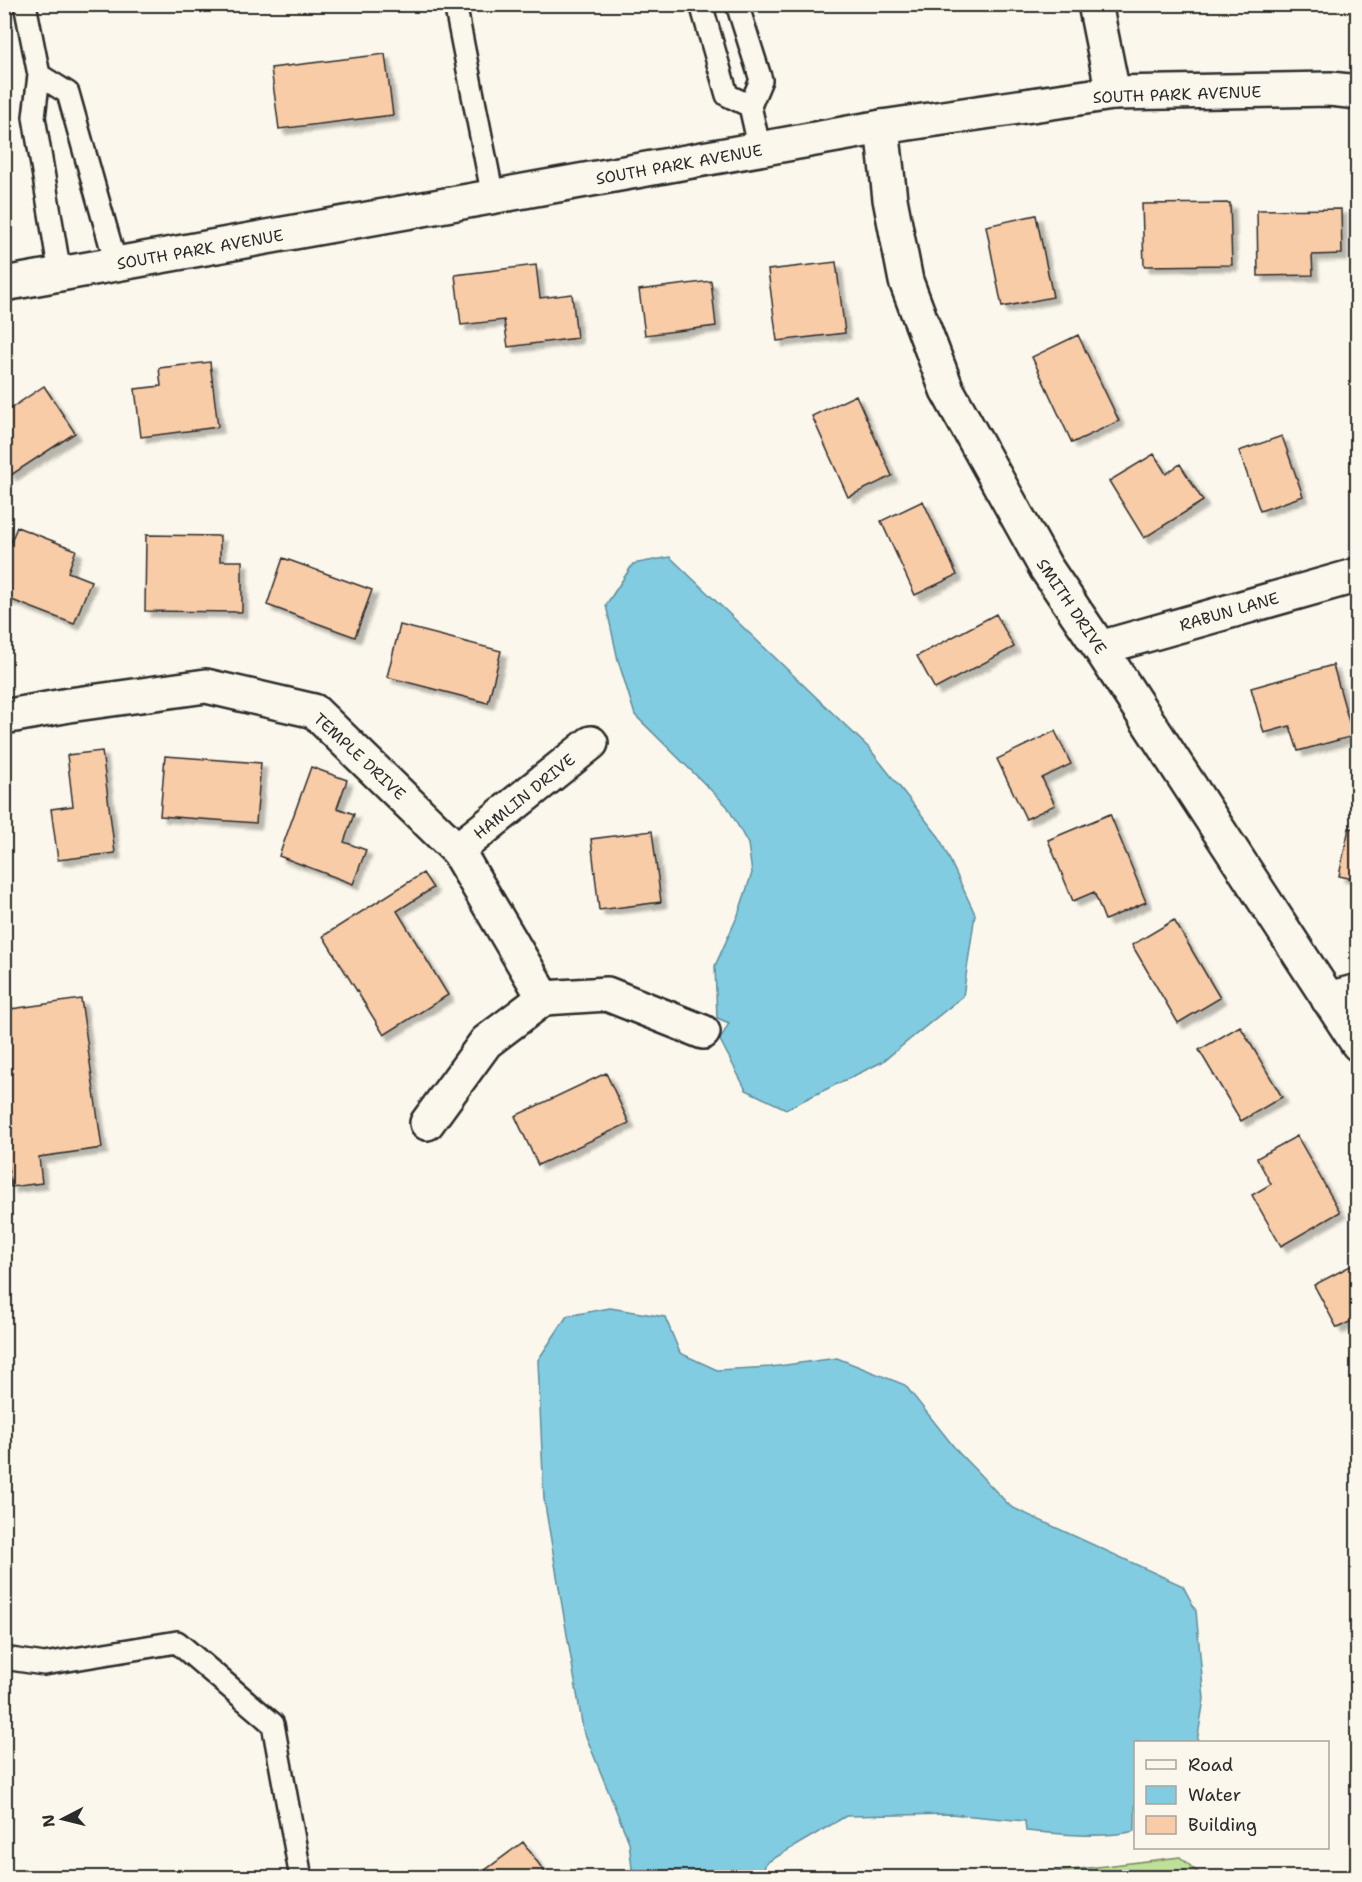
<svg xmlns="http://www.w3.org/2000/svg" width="1362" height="1882" viewBox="0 0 1362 1882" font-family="'Shantell Sans',sans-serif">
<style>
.green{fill:#bfe099;stroke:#758662;stroke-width:1.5}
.water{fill:#82cce2;stroke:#5f8c99;stroke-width:1.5}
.building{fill:#f9cca8;stroke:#2b2b2b;stroke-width:1.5;filter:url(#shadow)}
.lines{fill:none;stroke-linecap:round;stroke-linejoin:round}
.lane-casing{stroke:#2b2b2b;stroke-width:26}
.street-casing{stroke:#2b2b2b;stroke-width:38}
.secondary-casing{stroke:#2b2b2b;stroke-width:38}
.lane{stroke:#fbf7ec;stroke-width:21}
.street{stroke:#fbf7ec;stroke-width:33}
.secondary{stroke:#fbf7ec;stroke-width:33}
.labels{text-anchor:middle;stroke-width:5;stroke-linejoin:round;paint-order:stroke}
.street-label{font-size:16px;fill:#2b2b2b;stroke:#fbf7ec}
</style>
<defs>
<filter id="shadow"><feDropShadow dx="5.5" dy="5.5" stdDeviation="1.5" flood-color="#0004"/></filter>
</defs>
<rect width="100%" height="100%" fill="#fbf7ec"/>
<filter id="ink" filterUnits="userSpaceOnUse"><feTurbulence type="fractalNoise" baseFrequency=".0167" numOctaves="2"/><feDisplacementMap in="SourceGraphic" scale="12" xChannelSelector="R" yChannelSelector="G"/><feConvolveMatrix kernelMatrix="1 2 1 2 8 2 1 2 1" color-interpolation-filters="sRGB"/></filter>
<g filter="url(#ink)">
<path class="green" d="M1180 1857 1203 1877H1026L1030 1875Z"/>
<path class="water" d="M670 557 869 748 939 837 975 914 963 996 882 1062 786 1109 746 1090 720 1040 729 1023 717 1018 715 966 738 915 752 873 748 844 727 806 635 715 618 660 606 605 633 564Z
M610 1308 665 1317 680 1353 717 1370 771 1367 837 1358 905 1385 958 1452 1011 1507 1183 1586 1196 1611 1204 1699 1197 1742H1136L1135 1831C1099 1839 1063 1834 1026 1831L1025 1821 951 1814 846 1816 766 1863 761 1877H633L629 1842 583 1729 544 1499 538 1360 567 1316Z"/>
<path class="building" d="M385 54 393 115 279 129 271 68Z
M1230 203 1232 265 1144 266 1142 204Z
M1341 209 1342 254 1312 255 1313 275 1258 276 1257 210Z
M1036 215 1053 297 1002 307 986 226Z
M836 262 845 333 777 341 768 270Z
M536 265 540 298 572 294 577 338 508 347 504 320 461 325 455 275Z
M711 281 716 326 645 335 639 290Z
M1078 335 1119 421 1072 443 1032 357Z
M210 362 218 427 141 437 135 389 161 386 159 368Z
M44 386 75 433 11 475 4 465V413Z
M856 395 892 476 848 497 812 416Z
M1358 427V451L1351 429Z
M1282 436 1303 496 1260 511 1239 451Z
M1154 454 1166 474 1180 464 1203 501 1144 538 1109 481Z
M923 501 957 575 915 595 881 521Z
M17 527 76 550 68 572 91 581 74 624 4 597V559Z
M146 535 220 536V561H242V612L145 611Z
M283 558 372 590 355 637 267 605Z
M996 614 1014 647 935 689 917 656Z
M400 625 501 651 488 703 387 677Z
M1333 665 1353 736 1298 751 1290 726 1264 733 1251 688Z
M1055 731 1071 764 1042 778 1055 805 1026 819 997 759Z
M102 751 115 853 58 860 51 809 73 806 67 755Z
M165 756 261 763 256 823 160 816Z
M311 767 347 780 337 808 354 814 344 842 366 850 353 884 279 856Z
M1110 814 1146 902 1105 920 1094 892 1073 901 1048 840Z
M1349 828 1358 829V880L1339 876Z
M652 831 661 902 599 910 591 839Z
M423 873 433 888 397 911 448 995 384 1035 323 936Z
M1174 920 1220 998 1178 1023 1132 945Z
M81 999 102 1148 39 1157 42 1183 11 1187 7 1160H4V1010Z
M1240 1026 1282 1097 1241 1121 1199 1050Z
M606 1073 629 1123 538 1165 515 1116Z
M1297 1136 1340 1212 1281 1246 1252 1195 1271 1184 1257 1158Z
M1358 1262V1318L1337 1328 1314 1285Z
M523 1842 549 1878H489L484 1871Z"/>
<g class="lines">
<g class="lane-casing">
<path id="lane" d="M25 4 39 75 34 117 60 274
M455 4 493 197
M701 4 727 95 750 106
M737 4 761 80 750 106 760 150
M39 75 68 93 116 264
M4 1658 44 1664 177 1642 273 1724 301 1878"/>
</g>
<g class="street-casing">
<path id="street" d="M1095 4 1113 93
M882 127 890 199 906 281 947 390 1046 568 1100 648 1358 1044
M1100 648 1358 575
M4 717 69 705 206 686 314 711 457 850 544 998
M457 850 591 743
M1328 999 1358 991
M427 1123 486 1042 544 998 607 994 703 1032"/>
</g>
<g class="secondary-casing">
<path id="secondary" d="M4 284 882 127 1113 93 1330 89 1358 92"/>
</g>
<use href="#lane" class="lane"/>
<use href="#street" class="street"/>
<use href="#secondary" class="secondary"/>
</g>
</g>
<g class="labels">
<g class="street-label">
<text transform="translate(1177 94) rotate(-2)" y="6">SOUTH PARK AVENUE</text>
<text transform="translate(679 164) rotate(-10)" y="6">SOUTH PARK AVENUE</text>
<text transform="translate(200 249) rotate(-10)" y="6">SOUTH PARK AVENUE</text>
<text transform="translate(1072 606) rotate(56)" y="6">SMITH DRIVE</text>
<text transform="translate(1229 611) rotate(-16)" y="6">RABUN LANE</text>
<text transform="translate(360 756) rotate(43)" y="6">TEMPLE DRIVE</text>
<text transform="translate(524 796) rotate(-39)" y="6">HAMLIN DRIVE</text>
</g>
</g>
<rect width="1362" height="1882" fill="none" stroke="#fbf7ec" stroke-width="24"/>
<rect x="12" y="12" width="1338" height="1858" fill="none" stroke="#2b2b2b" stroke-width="2" filter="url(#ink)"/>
<rect x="1134" y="1741" width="195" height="108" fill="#fbf7ec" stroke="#a8a59f" stroke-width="1.5"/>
<rect x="1146" y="1760" width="30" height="9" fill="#fbf7ec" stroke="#a8a59f" stroke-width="1.5"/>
<text x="1188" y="1771" font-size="18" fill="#2b2b2b">Road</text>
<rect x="1146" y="1786" width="30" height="18" fill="#82cce2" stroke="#a8a59f" stroke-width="1.5"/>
<text x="1188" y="1801" font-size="18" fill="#2b2b2b">Water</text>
<rect x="1146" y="1816" width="30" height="18" fill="#f9cca8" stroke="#a8a59f" stroke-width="1.5"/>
<text x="1188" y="1831" font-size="18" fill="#2b2b2b">Building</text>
<g transform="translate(63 1819) rotate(263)" stroke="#fbf7ec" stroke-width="4.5" paint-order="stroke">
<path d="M0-4.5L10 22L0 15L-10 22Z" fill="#2b2b2b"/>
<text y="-9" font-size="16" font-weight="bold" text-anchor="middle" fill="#2b2b2b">N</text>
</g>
</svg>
